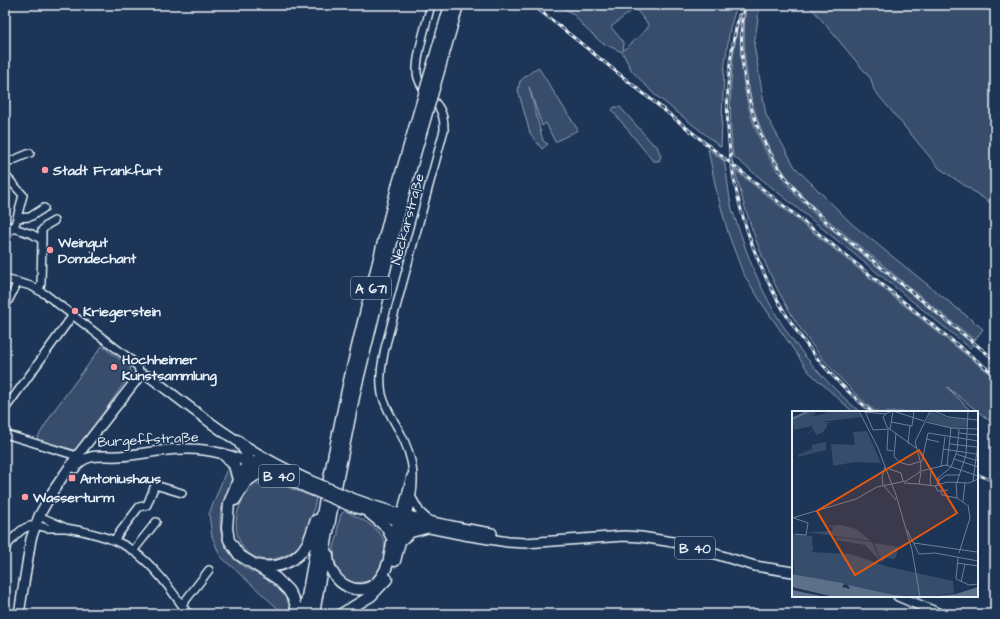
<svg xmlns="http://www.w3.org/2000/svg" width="1000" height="619" viewBox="0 0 1000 619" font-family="'Architects Daughter',sans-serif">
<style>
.green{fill:#374d6c;stroke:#909fb2;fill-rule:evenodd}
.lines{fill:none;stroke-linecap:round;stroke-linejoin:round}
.minor-casing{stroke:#e8f1f8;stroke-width:10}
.major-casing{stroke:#e8f1f8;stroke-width:12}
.highway-casing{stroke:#e8f1f8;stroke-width:13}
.minor{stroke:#1d3557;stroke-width:7}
.major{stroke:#1d3557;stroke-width:9}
.highway{stroke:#1d3557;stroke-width:10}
.rail-casing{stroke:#e8f1f8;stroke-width:3}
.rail{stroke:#1d3557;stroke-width:1.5;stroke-dasharray:4.5;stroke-linecap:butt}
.major-bridge-casing{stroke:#e8f1f8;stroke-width:12;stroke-linecap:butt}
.highway-bridge-casing{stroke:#e8f1f8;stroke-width:13;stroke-linecap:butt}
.major-bridge{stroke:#1d3557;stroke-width:9}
.highway-bridge{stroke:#1d3557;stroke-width:10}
.poi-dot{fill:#ff9aa2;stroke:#1d3557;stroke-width:1.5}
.labels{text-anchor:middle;stroke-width:3.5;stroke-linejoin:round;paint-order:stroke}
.shield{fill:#1d3557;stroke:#abb9c8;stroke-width:1}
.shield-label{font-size:13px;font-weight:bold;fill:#e8f1f8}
.poi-label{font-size:14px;font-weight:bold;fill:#e8f1f8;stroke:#1d3557;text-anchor:start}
.street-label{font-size:14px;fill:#e8f1f8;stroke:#1d3557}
.inset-river{fill:none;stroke:#5d7089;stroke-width:2}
.inset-road{fill:none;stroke:#6e8097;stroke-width:1}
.view{fill:#e8590c;fill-opacity:0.15;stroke:#e8590c;stroke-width:2}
.inset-edge{fill:none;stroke:#e8f1f8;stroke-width:2}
</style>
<rect width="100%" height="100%" fill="#1d3557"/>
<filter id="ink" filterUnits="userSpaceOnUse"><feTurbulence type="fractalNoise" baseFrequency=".025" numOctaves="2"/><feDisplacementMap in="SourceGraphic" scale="8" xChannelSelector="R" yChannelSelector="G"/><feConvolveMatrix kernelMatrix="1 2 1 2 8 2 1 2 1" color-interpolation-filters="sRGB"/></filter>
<g filter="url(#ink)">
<path class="green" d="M560 5H737L730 28 724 71 721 147 654 94 632 71 622 52 602 43 585 28 574 15ZM635 8 648 24V28L623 51 624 43 611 27Z
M746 5H760L754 45 766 115 795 167 852 224 983 329 975 340C942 314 909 287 877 260 855 242 832 225 812 205 757 152 738 79 746 5Z
M809 5H995V206L939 168 874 90 871 79Z
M741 12C737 88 751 151 807 207 826 226 848 242 869 260 904 288 939 316 973 344L970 348 733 156C728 109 730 58 741 12Z
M538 67 578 130 555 142 546 123 542 126 529 87 543 141 548 144 542 149 530 133 518 90 520 81 526 76Z
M614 107H620L653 144 657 146 661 156 659 161H653L615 114 612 110Z
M708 149 724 161C728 177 728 193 732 209 735 219 739 229 742 238 766 311 802 362 860 412H853L809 372 763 305 743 273 729 236 716 189Z
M735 170 995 378V425L947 387 970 410 968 412C945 412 922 412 898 412 893 412 882 414 877 412 869 408 852 390 845 383 786 325 753 247 735 170Z
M102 346 130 367 131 373 81 445 75 450 36 440 55 409Z
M228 466C238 479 225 493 222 506 219 518 219 534 225 545 228 552 234 559 240 564 248 571 260 574 270 580 281 587 292 600 292 614H284L220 556 212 536 209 514Z
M266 479 316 498C313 511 311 525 306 537 302 545 294 551 286 555 233 579 216 502 266 479Z
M345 511C368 522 396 534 381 565 379 570 375 576 371 581L354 583 341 576 337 569 334 557V547L338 535V525L341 514Z"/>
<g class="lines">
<g class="minor-casing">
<path id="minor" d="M5 165 11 161 30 153
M5 175 23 195 14 229
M17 218 30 217 44 208
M5 225 32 234 42 240 41 284 39 290
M5 239 11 228
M42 240V230L47 225 54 221
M5 279 31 286 45 294 130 359 138 367 140 375
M5 307 18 282
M5 409 73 315
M5 434 77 456 79 459
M412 498 420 512 430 521
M401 514 411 476
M407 515C417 483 415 460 399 430 392 418 385 407 382 394 379 378 382 363 385 348L444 130C445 100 425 100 418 78 413 65 427 21 431 5
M39 516 64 527
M114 540 139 507 147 505 155 485 182 493
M5 548C12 540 19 529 30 526 36 524 41 527 47 528 54 528 60 528 66 528 86 531 115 538 132 550 155 566 172 591 188 614
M133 551 156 522
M182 605 209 570"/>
</g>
<g class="major-casing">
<path id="major" d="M75 468C85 452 103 457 119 456 147 454 176 446 204 450 240 455 274 474 307 488
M352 498C397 515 445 526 492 533
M350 506 405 523 464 535 508 542 525 543 624 536 641 537 679 543 755 566 793 572
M898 596 940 614
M19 614 31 539 39 516 53 491 77 456 141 374 150 377C170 392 190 408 211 423 241 445 275 464 309 480"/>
</g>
<g class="highway-casing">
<path id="highway" d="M223 454 234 465 238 480
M288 471 258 461 246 466 238 480 229 503 227 528 229 540 239 555 276 578 288 590 294 600 298 614
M245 483 256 475 270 472
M235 500C251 474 259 466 237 440
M368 512 386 527 393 540
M400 541 411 532 426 528
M328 555C328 584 363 603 381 577 389 567 390 554 392 542 394 535 396 528 399 521
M395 561 404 526
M257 565C276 570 297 562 307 544 311 536 313 528 316 520
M304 614C317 539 331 465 347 390 362 322 380 255 397 187
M314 614 334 497 355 392 405 189
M341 614 371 596 387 579"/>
</g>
<use href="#minor" class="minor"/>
<use href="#major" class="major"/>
<use href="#highway" class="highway"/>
<g class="rail-casing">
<path id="rail" d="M533 5 995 375
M744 5C736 64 749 128 785 177 799 196 816 212 833 228L995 360
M739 15C702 158 755 319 872 412
M977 474 995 482"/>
</g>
<use href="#rail" class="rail"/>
<g class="major-bridge-casing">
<path id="major-bridge" d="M309 480 352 498
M307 488 350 506"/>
</g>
<g class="highway-bridge-casing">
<path id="highway-bridge" d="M397 187 450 5
M405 189 458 5"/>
</g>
<use href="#major-bridge" class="major-bridge"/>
<use href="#highway-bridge" class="highway-bridge"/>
</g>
</g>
<g class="poi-dot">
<circle cx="45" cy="170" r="4"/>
<circle cx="50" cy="250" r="4"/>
<circle cx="75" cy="311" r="4"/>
<circle cx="114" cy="367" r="4"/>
<rect x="68" y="474" width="8" height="8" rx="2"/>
<circle cx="25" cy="497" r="4"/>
</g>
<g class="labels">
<g class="shield">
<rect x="351" y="277" width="40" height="22" rx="3"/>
<rect x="259" y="465" width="40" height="22" rx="3"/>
<rect x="675" y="537" width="40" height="22" rx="3"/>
</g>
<g class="shield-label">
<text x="371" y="293">A 671</text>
<text x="279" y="481">B 40</text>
<text x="695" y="553">B 40</text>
</g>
<g class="poi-label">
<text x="53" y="175">Stadt Frankfurt</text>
<text x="58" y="247">Weingut<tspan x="58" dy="16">Domdechant</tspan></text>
<text x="83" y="316">Kriegerstein</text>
<text x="122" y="364">Hochheimer<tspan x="122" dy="16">Kunstsammlung</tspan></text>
<text x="80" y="483">Antoniushaus</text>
<text x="33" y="502">Wasserturm</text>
</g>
<g class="street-label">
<text transform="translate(407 219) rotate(-75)" y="5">Neckarstraße</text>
<text transform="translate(148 439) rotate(-3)" y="5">Burgeffstraße</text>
</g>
</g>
<g transform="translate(792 411)">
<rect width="186" height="186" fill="#1d3557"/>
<path d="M16 0H23V4L11 6 28 4 38 0H66L69 6 29 11H42L35 12V16L30 22 24 24 22 19 6 26 21 20 20 15 2 19 0 7ZM138 0 155 7 176 8V16L159 17 135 10ZM75 20 89 52 63 51 41 55 39 33 63 34 61 21ZM34 31V39L6 46 7 43 21 39 7 41 20 38V34ZM49 114 64 118 79 130 15 121 40 120 41 116 33 115ZM0 123 20 125 21 140 18 141 59 143 97 156 161 170 162 182 136 186 102 184 2 163ZM44 126 80 131 89 151 73 134 44 129ZM82 132 107 136 103 148 94 147 90 151Z" fill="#374d6c"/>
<path d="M0 163 50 172 52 173 50 176 58 178 56 174 102 184 128 186H42L0 176ZM186 176V186H136L164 183ZM0 179 29 185 34 186H0Z" fill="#5d7089"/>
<path class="inset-river" d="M0 8 17 0"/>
<path class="inset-road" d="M67 0 86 37 104 84 120 139 128 186M73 0 81 19 97 18M142 0 156 6 186 9M72 1 94 3M99 11 120 15 122 0M134 11 159 17 186 18M96 19 95 39 101 40M98 19 101 0M104 22 102 45 107 51 117 54 130 50 136 22 186 30M167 22 186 24M134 28 147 31M116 33 118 14M158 33 185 36M124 37 95 16 91 6 95 2 101 0 132 10M151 38 184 43M164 43 186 50M162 48 186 56M155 55 159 17M149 56 153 26M95 57 109 62 111 70M129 60 154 54 186 65M147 70 146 67 159 56 165 40 167 18M181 70 186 32M164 71 165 87 175 94M165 71 174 44 176 0M112 72 127 73 129 61M127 73 143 75 155 71 177 72 186 68M91 74 90 66 93 56M92 75 104 89M138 75 139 58M143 75 146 80 156 79M146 75 145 71 154 64H167M149 80 150 84 165 87M171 90 173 72M0 107 64 88 85 76 114 70 128 61 129 53 123 31 138 0M2 107 16 112 14 124 3 123M115 119 127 143 143 142 186 150M122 132 185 141M167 142 178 107 176 94M166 147 164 168 177 174 186 173M165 152 186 155M169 171 173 153"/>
<path class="view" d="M127 39 165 102 63 164 25 100Z"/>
<rect width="186" height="186" class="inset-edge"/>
</g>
<rect width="1000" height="619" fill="none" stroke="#1d3557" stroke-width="20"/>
<rect x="10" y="10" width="980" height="599" fill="none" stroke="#e8f1f8" stroke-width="1.5" filter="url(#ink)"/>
</svg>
